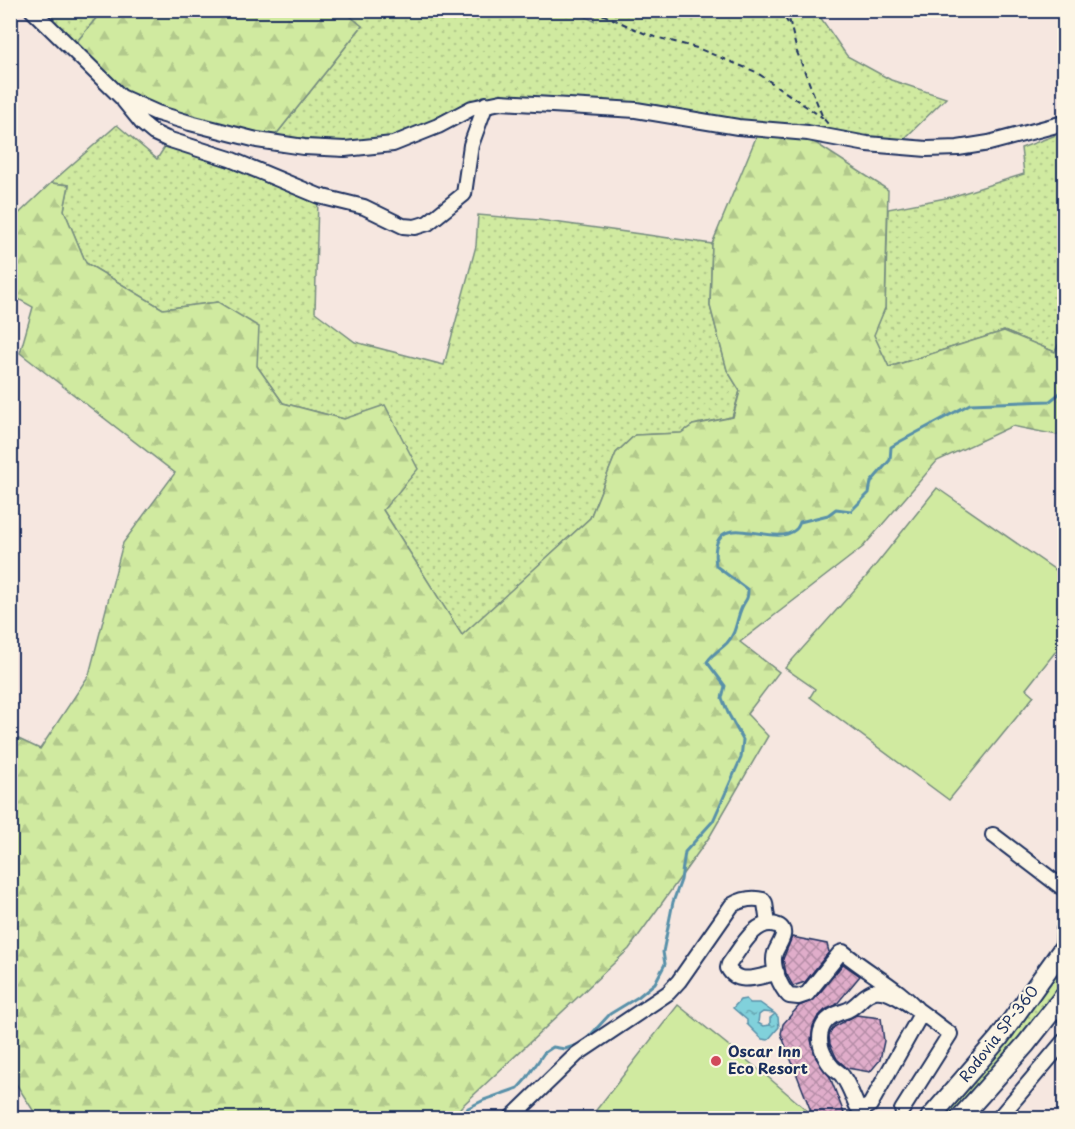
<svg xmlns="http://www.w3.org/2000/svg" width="1075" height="1129" viewBox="0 0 1075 1129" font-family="'Playpen Sans',sans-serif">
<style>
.grass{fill:url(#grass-dots);stroke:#768c7f;stroke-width:1.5}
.forest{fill:url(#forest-firs);stroke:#768c7f;stroke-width:1.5}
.park{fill:#d0eaa0;stroke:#768c7f;stroke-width:1.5}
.water{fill:url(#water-ripples);stroke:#5890a9;stroke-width:1.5}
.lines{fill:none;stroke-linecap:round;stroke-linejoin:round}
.stream{stroke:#5890a9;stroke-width:3}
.building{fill:url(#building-cross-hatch);stroke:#1b2f5e;stroke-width:1.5}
.minor-casing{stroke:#1b2f5e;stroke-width:18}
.major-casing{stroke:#1b2f5e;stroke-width:22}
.path{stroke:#1b2f5e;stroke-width:2;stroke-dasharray:6 4.5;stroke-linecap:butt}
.minor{stroke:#fcf5e5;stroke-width:14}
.major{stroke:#fcf5e5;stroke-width:18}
.poi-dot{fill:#d1495b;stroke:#fcf5e5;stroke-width:2}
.labels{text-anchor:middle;stroke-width:4.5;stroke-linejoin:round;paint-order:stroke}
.street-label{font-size:15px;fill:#1b2f5e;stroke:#fcf5e5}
.poi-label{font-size:15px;font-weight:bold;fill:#1b2f5e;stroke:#fcf5e5;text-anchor:start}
</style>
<defs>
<pattern id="grass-dots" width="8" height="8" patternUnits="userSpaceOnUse" patternTransform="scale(1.5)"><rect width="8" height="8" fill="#d0eaa0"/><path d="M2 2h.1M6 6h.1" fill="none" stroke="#b2c98c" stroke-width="1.8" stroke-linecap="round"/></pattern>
<pattern id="forest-firs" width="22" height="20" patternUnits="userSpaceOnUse" patternTransform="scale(1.5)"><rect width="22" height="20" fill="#d0eaa0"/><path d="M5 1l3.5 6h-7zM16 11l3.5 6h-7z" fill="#b2c98c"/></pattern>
<pattern id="water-ripples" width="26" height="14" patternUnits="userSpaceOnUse" patternTransform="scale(1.5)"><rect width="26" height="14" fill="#81d1db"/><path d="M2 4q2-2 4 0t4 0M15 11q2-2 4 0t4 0" fill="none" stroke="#69aab5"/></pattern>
<pattern id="building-cross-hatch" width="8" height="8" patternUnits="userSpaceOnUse" patternTransform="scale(1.5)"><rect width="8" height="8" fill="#e0adca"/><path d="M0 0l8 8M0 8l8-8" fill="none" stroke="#b58da7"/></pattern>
</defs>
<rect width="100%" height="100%" fill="#f6e7e0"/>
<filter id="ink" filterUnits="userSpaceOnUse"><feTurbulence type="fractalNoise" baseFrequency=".0167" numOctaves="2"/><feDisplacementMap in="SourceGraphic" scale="12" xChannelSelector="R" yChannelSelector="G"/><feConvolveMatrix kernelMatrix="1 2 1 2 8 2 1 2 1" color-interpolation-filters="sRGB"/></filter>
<g filter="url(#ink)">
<path class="grass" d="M572 10 594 21 596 10 816 11 847 56 891 80 946 98 903 140 491 98 409 132 386 139 347 142 275 136 362 26 344 11Z
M40 11H102L75 44Z
M117 125 157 159 166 145 224 163 318 199 315 312 355 342 444 365 476 246 478 215 539 220 712 244 710 306 727 370 740 391 732 417 693 425 681 433 635 435 616 453 590 518 462 636 383 510 344 419 283 403 257 366 218 302 163 309 86 263 64 210 69 185 51 183Z
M1064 132V333L1055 352 1004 331 889 367 873 335 885 308 888 209 951 197 1024 174 1021 148Z
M1064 957V984L1055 998 952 1118H939Z"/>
<path class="forest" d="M102 11H344L362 26 275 136 158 109 124 92 75 44Z
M757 135 811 140 888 190 885 308 874 335 889 367 1004 331 1055 352 1064 333V429L1057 435 1012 426 937 461 863 547 740 642 779 672 747 714 768 736 710 836 629 949 461 1107 453 1118H38L11 1076 10 735 40 749 89 675 123 543 175 473 20 353 33 307 11 295V221L51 183 69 185 64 210 86 263 163 309 218 302 259 327 257 366 283 403 344 419 385 405 418 469 383 510 462 635 590 518 616 453 635 435 681 433 693 425 733 417 740 391 727 370 710 306 712 244Z"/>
<path class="park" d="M937 488 1064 576V641L1026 689 1034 696 949 800 810 697 815 689 785 668 866 577Z
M678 1005 769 1078 816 1118H590Z"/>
<path class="water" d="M746 999 750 1003H760L774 1013 763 1012 759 1015 758 1023 763 1026 770 1025V1018L775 1014 778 1017 779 1027 768 1040 762 1039 747 1024V1020L733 1008 740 1000Z"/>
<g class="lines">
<path class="stream" d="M463 1118 468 1108 484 1100 518 1088 526 1079 544 1053 553 1047 565 1049 583 1043 610 1014 638 997 655 983 665 964 663 952 673 902 681 880 685 852 713 821 741 758 743 740 728 713 722 698 725 686 707 662C712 654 720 650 727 643 737 632 736 620 742 607 746 599 748 600 748 590L716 566C707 501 773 550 795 530 798 528 799 525 800 522L828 515 836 509 851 511 869 493 871 482 890 460 891 447 901 441 970 404 1050 401 1064 390"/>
</g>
<path class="building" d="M792 937 827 944 829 952 805 982 793 986 786 973 783 959Z
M843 964 860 976 836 1005 825 1010 817 1018 813 1026 811 1040 816 1058 830 1077 845 1116 839 1119H814L781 1034 783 1024 799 1006 814 1000Z
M856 1015 881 1018 884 1041 880 1060 870 1072 847 1068 837 1059 830 1044 829 1035 834 1027Z"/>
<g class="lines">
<g class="minor-casing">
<path id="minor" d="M32 10 121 97 157 113 190 123 257 140 304 147 345 149 393 144 438 126 472 108 501 102 636 110 738 127 808 133 867 144 927 149 958 148 989 143 1064 123
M124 101 142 123 154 133 167 139 230 159 319 196 364 207 403 226 415 227 428 223 464 194 471 145 486 104
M993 835 1064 889
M1063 949 1064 930
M777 973C761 975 738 987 728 968L729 964C740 950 755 918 776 925 781 926 784 930 783 935 782 941 777 947 775 953 771 965 780 987 789 996L798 997 807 994 840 953 843 952C868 973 901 989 921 1014L870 1105C865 1108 862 1110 857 1106 853 1097 849 1085 843 1077 841 1073 836 1071 833 1068 826 1061 820 1048 820 1039 820 1022 831 1015 845 1011 858 1007 862 994 875 991 893 987 934 1023 950 1034L902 1110
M511 1118 577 1054 668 993 679 981 732 905C741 900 752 897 763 900L765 903 768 924
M999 1118 1064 1041"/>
</g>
<g class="major-casing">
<path id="major" d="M930 1118 999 1038 1064 947
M960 1118 1026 1044 1064 996"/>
</g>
<path class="path" d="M593 10 648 35 697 48 756 72 823 118
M780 10 788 23
M787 10 797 52 823 118 828 124"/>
<use href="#minor" class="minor"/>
<use href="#major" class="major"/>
</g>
</g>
<circle class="poi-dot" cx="716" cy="1061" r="6"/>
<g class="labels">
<g class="street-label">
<text transform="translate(999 1034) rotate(-52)" y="5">Rodovia SP-360</text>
</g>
<g class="poi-label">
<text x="728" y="1057">Oscar Inn<tspan x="728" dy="17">Eco Resort</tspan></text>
</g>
</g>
<rect width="1075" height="1129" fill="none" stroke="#fcf5e5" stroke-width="36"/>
<rect x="18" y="18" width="1039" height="1093" fill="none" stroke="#1b2f5e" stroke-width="2" filter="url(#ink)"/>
</svg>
